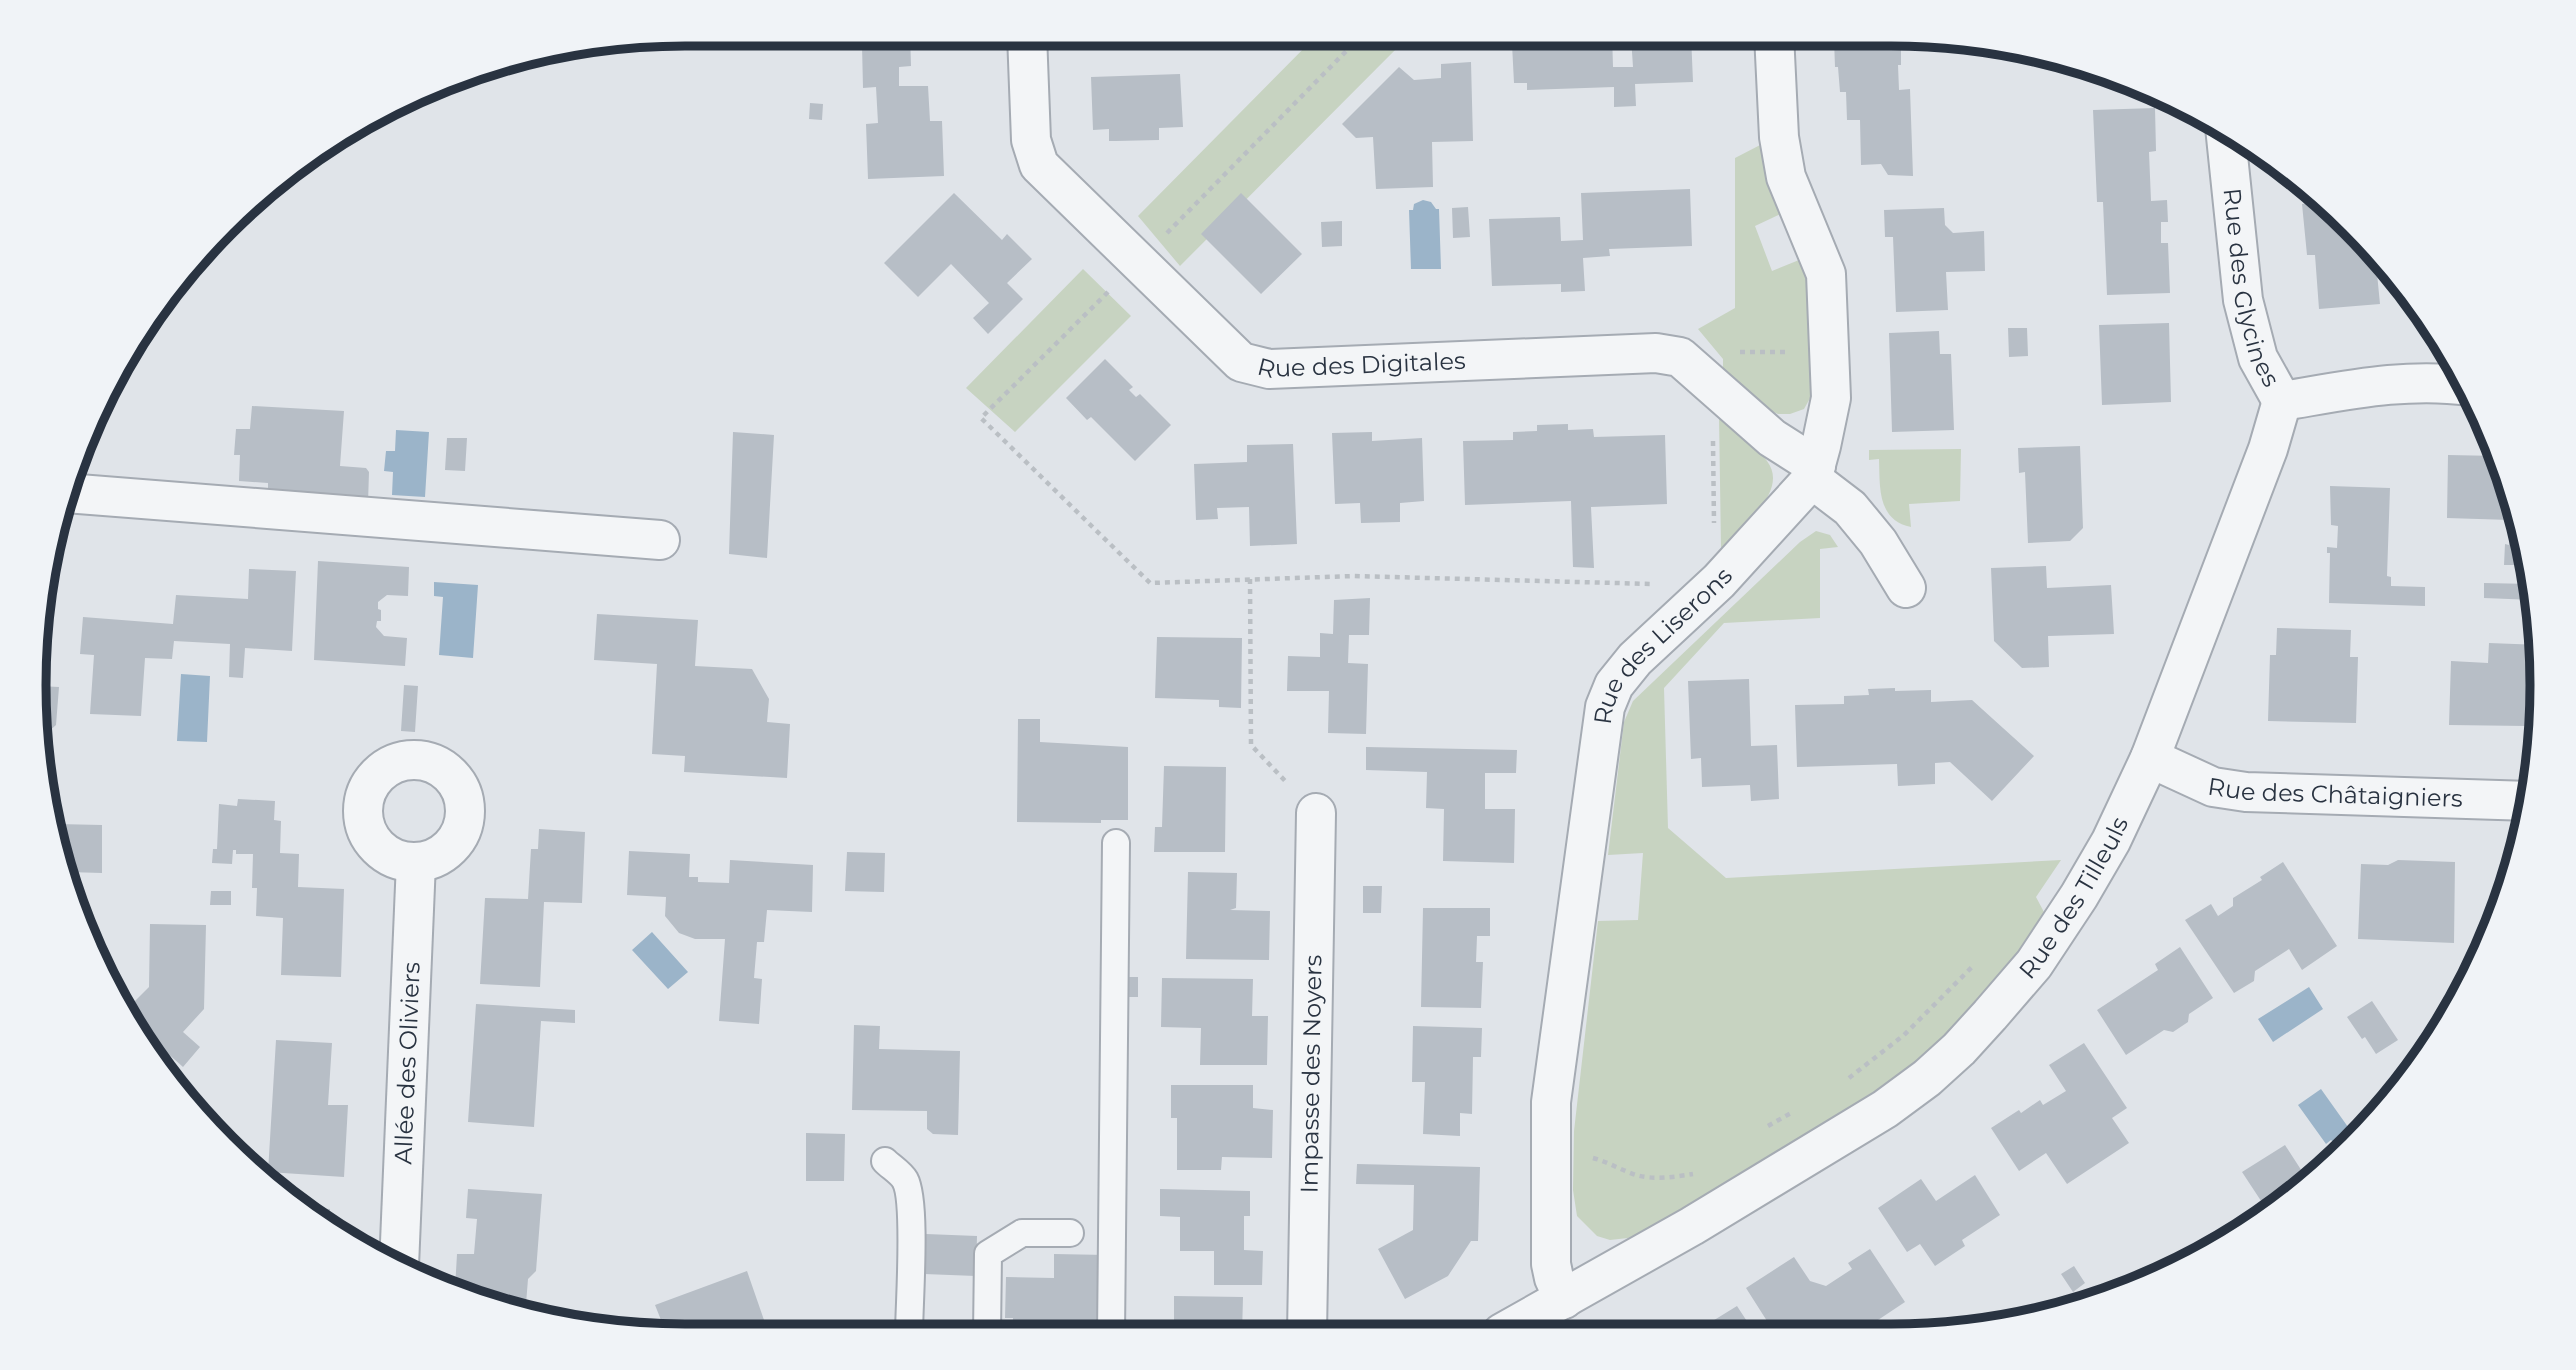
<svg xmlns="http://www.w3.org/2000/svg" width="2576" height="1370" viewBox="0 0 2576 1370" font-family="Montserrat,sans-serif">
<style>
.green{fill:#c7d3c1}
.water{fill:#9bb4c9}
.building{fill:#b7bec6}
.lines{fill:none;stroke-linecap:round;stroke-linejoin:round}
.lane-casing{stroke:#a5abb3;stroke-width:30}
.street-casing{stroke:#a5abb3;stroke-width:42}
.path{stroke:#babfc4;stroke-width:4.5;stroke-dasharray:5 5;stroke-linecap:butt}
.lane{stroke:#f3f5f7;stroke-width:26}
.street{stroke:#f3f5f7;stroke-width:38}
.labels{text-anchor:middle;stroke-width:5;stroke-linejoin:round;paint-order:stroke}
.street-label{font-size:24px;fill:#293341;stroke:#f0f3f7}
.rim{fill:none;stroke:#293341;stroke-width:9}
</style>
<rect width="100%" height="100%" fill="#e0e4e9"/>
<path class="green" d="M1318 34H1411L1180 266 1138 216Z
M1764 143 1785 212 1755 226 1772 271 1804 258 1811 294 1813 393 1804 409 1790 414H1778L1765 408 1723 370V359L1698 329 1735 308V158Z
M1083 269 1131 316 1015 432 966 388Z
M1719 416C1734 430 1755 444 1767 461 1790 491 1741 528 1721 548Z
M1961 449 1960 501 1909 504 1911 527C1877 520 1880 487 1879 459L1869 460V450Z
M1816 531 1830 535 1838 547 1820 549V618L1724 623 1664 688 1668 828 1726 878 2061 860 2036 897 2045 914 2023 947 1938 1047 1880 1092 1647 1230 1628 1238 1610 1240 1597 1236 1577 1216 1573 1190 1574 1131 1598 921 1638 920 1643 853 1608 855 1624 722 1633 701 1800 542Z"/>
<path class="water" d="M1423 200 1431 202 1436 209H1439L1441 269H1411L1409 210H1413L1414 204Z
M396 430 429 432 425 497 392 495 393 472 384 471 386 451H395Z
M434 582 478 585 473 658 439 655 443 597 434 596Z
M181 674 210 676 207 742 177 741Z
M652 932 688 972 668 989 632 950Z
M2309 987 2323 1009 2273 1042 2258 1019Z
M2321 1089 2348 1127 2343 1132 2346 1141 2338 1146 2331 1140 2326 1144 2298 1105Z"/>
<path class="building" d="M841 33H910L911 66 899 67V86H928L930 121H942L944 176 868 179 866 124 878 123 876 87 863 88 862 45 842 46Z
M1612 34 1613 67H1633L1631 37 1691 35 1693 82 1635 84 1636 106 1614 107V87L1527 90V83H1514L1512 44H1525V36Z
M1841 35H1919V38H1901V65H1898L1899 90 1910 89 1913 176 1888 175 1881 164 1861 165 1860 120H1847L1846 92H1840L1838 67H1835L1834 39H1841Z
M1471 62 1473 141 1432 142 1433 187 1376 189 1373 137 1356 138 1342 124 1399 67 1414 80 1441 78V64Z
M1180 74 1183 127 1159 128V140L1116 141H1109V129L1093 130 1091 77Z
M810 103 823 104 822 120 809 119Z
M2155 108 2156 151 2149 152 2151 201 2167 200 2168 222H2161V243H2168L2170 293 2107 295 2103 202H2097L2093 110Z
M1690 189 1692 246 1609 249 1610 256 1583 258 1585 291 1561 292V284L1492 286 1489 219 1560 217 1561 241 1583 240 1581 193Z
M954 193 1002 240 1007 234 1032 259 1007 283 1023 299 988 334 973 318 989 303 951 264 918 297 884 263Z
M1241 193 1302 254 1261 294 1201 234Z
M2327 201 2362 239 2363 248H2370L2375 253 2380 304 2319 309 2315 255H2307L2302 204Z
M1468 207 1470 237 1453 238 1452 208Z
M1944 208 1945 225 1953 233 1984 231 1985 271 1946 272 1948 310 1896 312 1893 237H1885L1884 210Z
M1342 221V246L1322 247 1321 222Z
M2169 323 2171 402 2102 405 2099 325Z
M2008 328H2027L2028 356 2009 357Z
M1939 331 1940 354H1951L1954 430 1892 432 1889 333Z
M1105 359 1133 387 1129 390 1136 397 1140 394 1171 425 1135 461 1091 417 1087 420 1066 398Z
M252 406 344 411 340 466 366 468 369 472 368 503 272 495 268 489V483L239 481 240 455H234L236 429H250Z
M1568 424V430L1593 429 1594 437 1665 435 1667 504 1591 507 1594 568 1573 567 1571 501 1465 505 1463 441 1513 440V432L1537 431V425Z
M733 432 774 435 767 558 729 554Z
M1372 432V441L1422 438 1424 501 1400 503V522L1361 523 1360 503 1335 504 1332 433Z
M447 438H467L465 471 445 470Z
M1293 444 1297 544 1250 546 1249 507 1217 508 1218 519 1196 520 1194 464 1247 462V445Z
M2080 446 2083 528 2070 541 2028 543 2025 472 2019 473 2018 448Z
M2448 455 2498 456 2520 516 2529 565H2504L2505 544 2509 545 2510 520 2447 518Z
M2330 486 2390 488 2387 576 2391 577V586L2425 587V606L2329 603 2330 553H2327V547L2337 548 2338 526 2331 525Z
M318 561 409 567 408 596 387 595 378 602V609L381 610V621H377L376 627 384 636 407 638 405 666 314 660Z
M2046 566 2047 588 2111 585 2114 634 2048 636 2049 667 2022 668 1994 641 1991 568Z
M249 569 296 571 292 651 245 648 243 678 229 677 230 644 174 641 172 659 145 658 141 716 90 714 94 655 80 654 83 617 173 624 176 595 248 599Z
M2484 583 2532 584 2534 600 2484 598Z
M1370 598 1369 635H1349L1348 663 1368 664 1366 734 1328 733 1329 691H1287L1288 656 1320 657V633L1333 634 1334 600Z
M597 614 698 620 695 666 752 669 769 699 767 722 790 724 787 778 684 772 685 756 652 754 657 664 594 660Z
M2277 628 2351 630 2350 657H2358L2356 723 2268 721 2270 655H2276Z
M1157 637 1242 638 1241 708 1219 707V700L1155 698Z
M2489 643 2541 645 2539 718 2527 717V726L2449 725 2451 661 2488 663Z
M1749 679 1751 746 1777 745 1779 799 1751 801 1750 785 1702 787 1701 758 1691 759 1688 681Z
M404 685 418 686 415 732 401 731Z
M39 686 59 687 56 725 46 734H36L35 728Z
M1895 688V691L1931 690V702L1972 700 2034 756 1992 801 1950 762 1935 763V784L1898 786 1897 764 1797 767 1795 705 1844 704V696L1869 695 1868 689Z
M1018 719H1040V742L1128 747V820H1101V823L1017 822Z
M1366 747 1517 750 1516 773H1485V809H1515L1514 863 1443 861 1444 809 1426 808 1427 772 1366 770Z
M1164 766 1226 767 1225 852H1154L1155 827H1162Z
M238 799 275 801 274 820 281 821 280 853 299 854 298 887 344 889 341 977 281 975 283 918 256 916 257 888H252L253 854H236V850H233L232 864 212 863 213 849H217L219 804 237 806Z
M57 824 102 825V873L68 872Z
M539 829 585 832 582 903 544 902 540 987 480 984 485 898 528 899 531 849H538Z
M629 851 690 854 689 877H698V882L729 883 730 860 813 865 812 912 767 910 764 942H757L754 978 762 979 759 1024 719 1021 725 939H695L679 933 665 916 666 897 627 895Z
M847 852 885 853 884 892 845 891Z
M2398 860 2455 862 2454 943 2358 939 2361 864 2388 865Z
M2283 862 2337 946 2302 970 2289 949 2255 971 2254 981 2234 993 2185 920 2211 904 2218 916 2233 906V898L2262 880 2260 877Z
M1188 872 1237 873 1236 908 1230 910 1270 911 1269 960 1186 959Z
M1363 886H1382L1381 913H1363Z
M211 891H231V905H210Z
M1423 908H1490V936H1477L1476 962H1483L1481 1008 1421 1007Z
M150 924 206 925 204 1009 183 1032 200 1047 183 1067 165 1051 159 1057 128 1008 149 987Z
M2180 947 2213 998 2189 1014 2188 1022 2173 1032 2164 1030 2126 1055 2097 1010 2158 970 2155 964Z
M1128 977H1138V997H1128Z
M1162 978 1253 979 1252 1016H1268L1267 1065H1200L1201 1028 1161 1027Z
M2372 1001 2398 1040 2376 1054 2365 1037 2362 1039 2347 1017Z
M476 1004 575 1010V1023L541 1021 534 1127 468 1122Z
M854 1025 880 1026 879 1049 960 1051 958 1135 933 1134 927 1129V1111L852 1110Z
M1413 1026 1482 1028 1481 1057H1473L1472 1114 1460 1113V1136L1423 1134 1425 1082H1412Z
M276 1040 332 1043 328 1105H348L344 1177 268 1172Z
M2084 1043 2127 1108 2112 1118 2129 1143 2067 1184 2046 1153 2019 1171 1991 1128 2019 1110 2021 1113 2040 1100 2043 1105 2066 1091 2049 1065Z
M1171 1085H1253V1108L1273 1110 1272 1158 1222 1157 1221 1170H1177V1118H1171Z
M806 1133 845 1134 844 1181H806Z
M2285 1145 2307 1179 2269 1213 2242 1172Z
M1357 1164 1480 1167 1478 1241H1471L1448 1276 1405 1299 1378 1249 1413 1230 1414 1185 1356 1184Z
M1975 1175 2000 1215 1962 1240 1965 1246 1935 1266 1920 1244 1907 1252 1878 1208 1921 1179 1936 1201Z
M468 1189 542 1194 536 1271 528 1279 526 1304 516 1314 455 1289 457 1254H474L477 1219 466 1218Z
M1160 1189 1250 1191V1216H1244V1250L1263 1251 1262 1285H1214V1251H1180V1217L1160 1216Z
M309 1208 330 1209 329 1225Z
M926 1234 977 1236 976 1276 924 1274Z
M1870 1249 1905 1302 1869 1326 1873 1332H1774L1746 1288 1794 1257 1810 1281 1826 1286 1852 1269 1848 1263Z
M1054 1254 1107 1255 1101 1334H1012L1013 1318H1005L1006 1277 1054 1278Z
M2074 1266 2085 1283 2073 1292 2061 1274Z
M747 1271 764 1320 722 1335H683L681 1330 667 1335 655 1305Z
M2089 1289 2098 1303 2073 1309 2069 1302Z
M1174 1296 1243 1297 1242 1334 1174 1333Z
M1737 1306 1754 1332H1705L1713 1327 1711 1322Z"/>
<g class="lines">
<g class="lane-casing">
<path id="lane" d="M885 1161C891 1167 901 1173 905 1180 917 1202 909 1305 909 1335
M987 1334 988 1254 1022 1233H1070
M1111 1334 1116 843"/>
</g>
<g class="street-casing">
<g id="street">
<path id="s1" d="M1027 34 1031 140 1039 165 1241 362 1269 369 1656 353 1680 357 1772 438 1816 466"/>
<path id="s2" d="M2225 127 2243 300 2258 358 2282 401"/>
<path d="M2282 401C2344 391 2406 377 2469 386"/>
<path d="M1812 479 1850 508 1878 542 1906 588"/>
<path d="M66 493 660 540"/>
<path id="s3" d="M2150 758 2213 787 2246 792 2530 801"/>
<circle cx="414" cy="811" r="51"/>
<path id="s4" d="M399 1266 416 862"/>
<path id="s5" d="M1564 1299 1554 1278 1551 1264V1102L1605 707 1614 685 1635 659 1719 581 1812 479 1821 446 1831 398 1826 274 1786 177 1779 137 1774 34"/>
<path id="s6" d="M1307 1333 1316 813"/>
<path id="s7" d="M1502 1333 1692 1226 1885 1109 1927 1078 1959 1049 1990 1015 2034 964 2079 896 2111 841 2150 758 2268 449 2282 401"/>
</g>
</g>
<path class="path" d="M1167 233 1363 34
M1108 292 981 418 1150 583 1354 576 1653 584
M1740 352H1788
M1713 441 1714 523
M1250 579 1251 745 1288 784
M1849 1078 1904 1035 1972 967
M1768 1126 1791 1113
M1593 1158C1608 1162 1621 1170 1636 1175 1653 1180 1675 1177 1693 1174"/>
<use href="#lane" class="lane"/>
<use href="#street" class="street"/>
</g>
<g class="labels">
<g class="street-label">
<text dy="8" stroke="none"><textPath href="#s2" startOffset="163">Rue des Glycines</textPath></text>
<text dy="8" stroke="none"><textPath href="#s1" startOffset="536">Rue des Digitales</textPath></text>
<text dy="8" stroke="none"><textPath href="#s5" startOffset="682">Rue des Liserons</textPath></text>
<text dy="8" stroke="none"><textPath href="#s3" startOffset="192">Rue des Châtaigniers</textPath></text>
<text dy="8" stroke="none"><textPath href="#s7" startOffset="730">Rue des Tilleuls</textPath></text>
<text dy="8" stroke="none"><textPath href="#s4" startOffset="203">Allée des Oliviers</textPath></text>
<text dy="8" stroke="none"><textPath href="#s6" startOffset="259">Impasse des Noyers</textPath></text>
</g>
</g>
<path d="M0 0H2576V1370H0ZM685 46H1891A639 639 0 0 1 2530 685V685A639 639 0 0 1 1891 1324H685A639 639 0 0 1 46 685V685A639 639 0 0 1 685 46Z" fill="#f0f3f7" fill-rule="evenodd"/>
<path class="rim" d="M685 46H1891A639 639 0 0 1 2530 685V685A639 639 0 0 1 1891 1324H685A639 639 0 0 1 46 685V685A639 639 0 0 1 685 46Z"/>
</svg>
